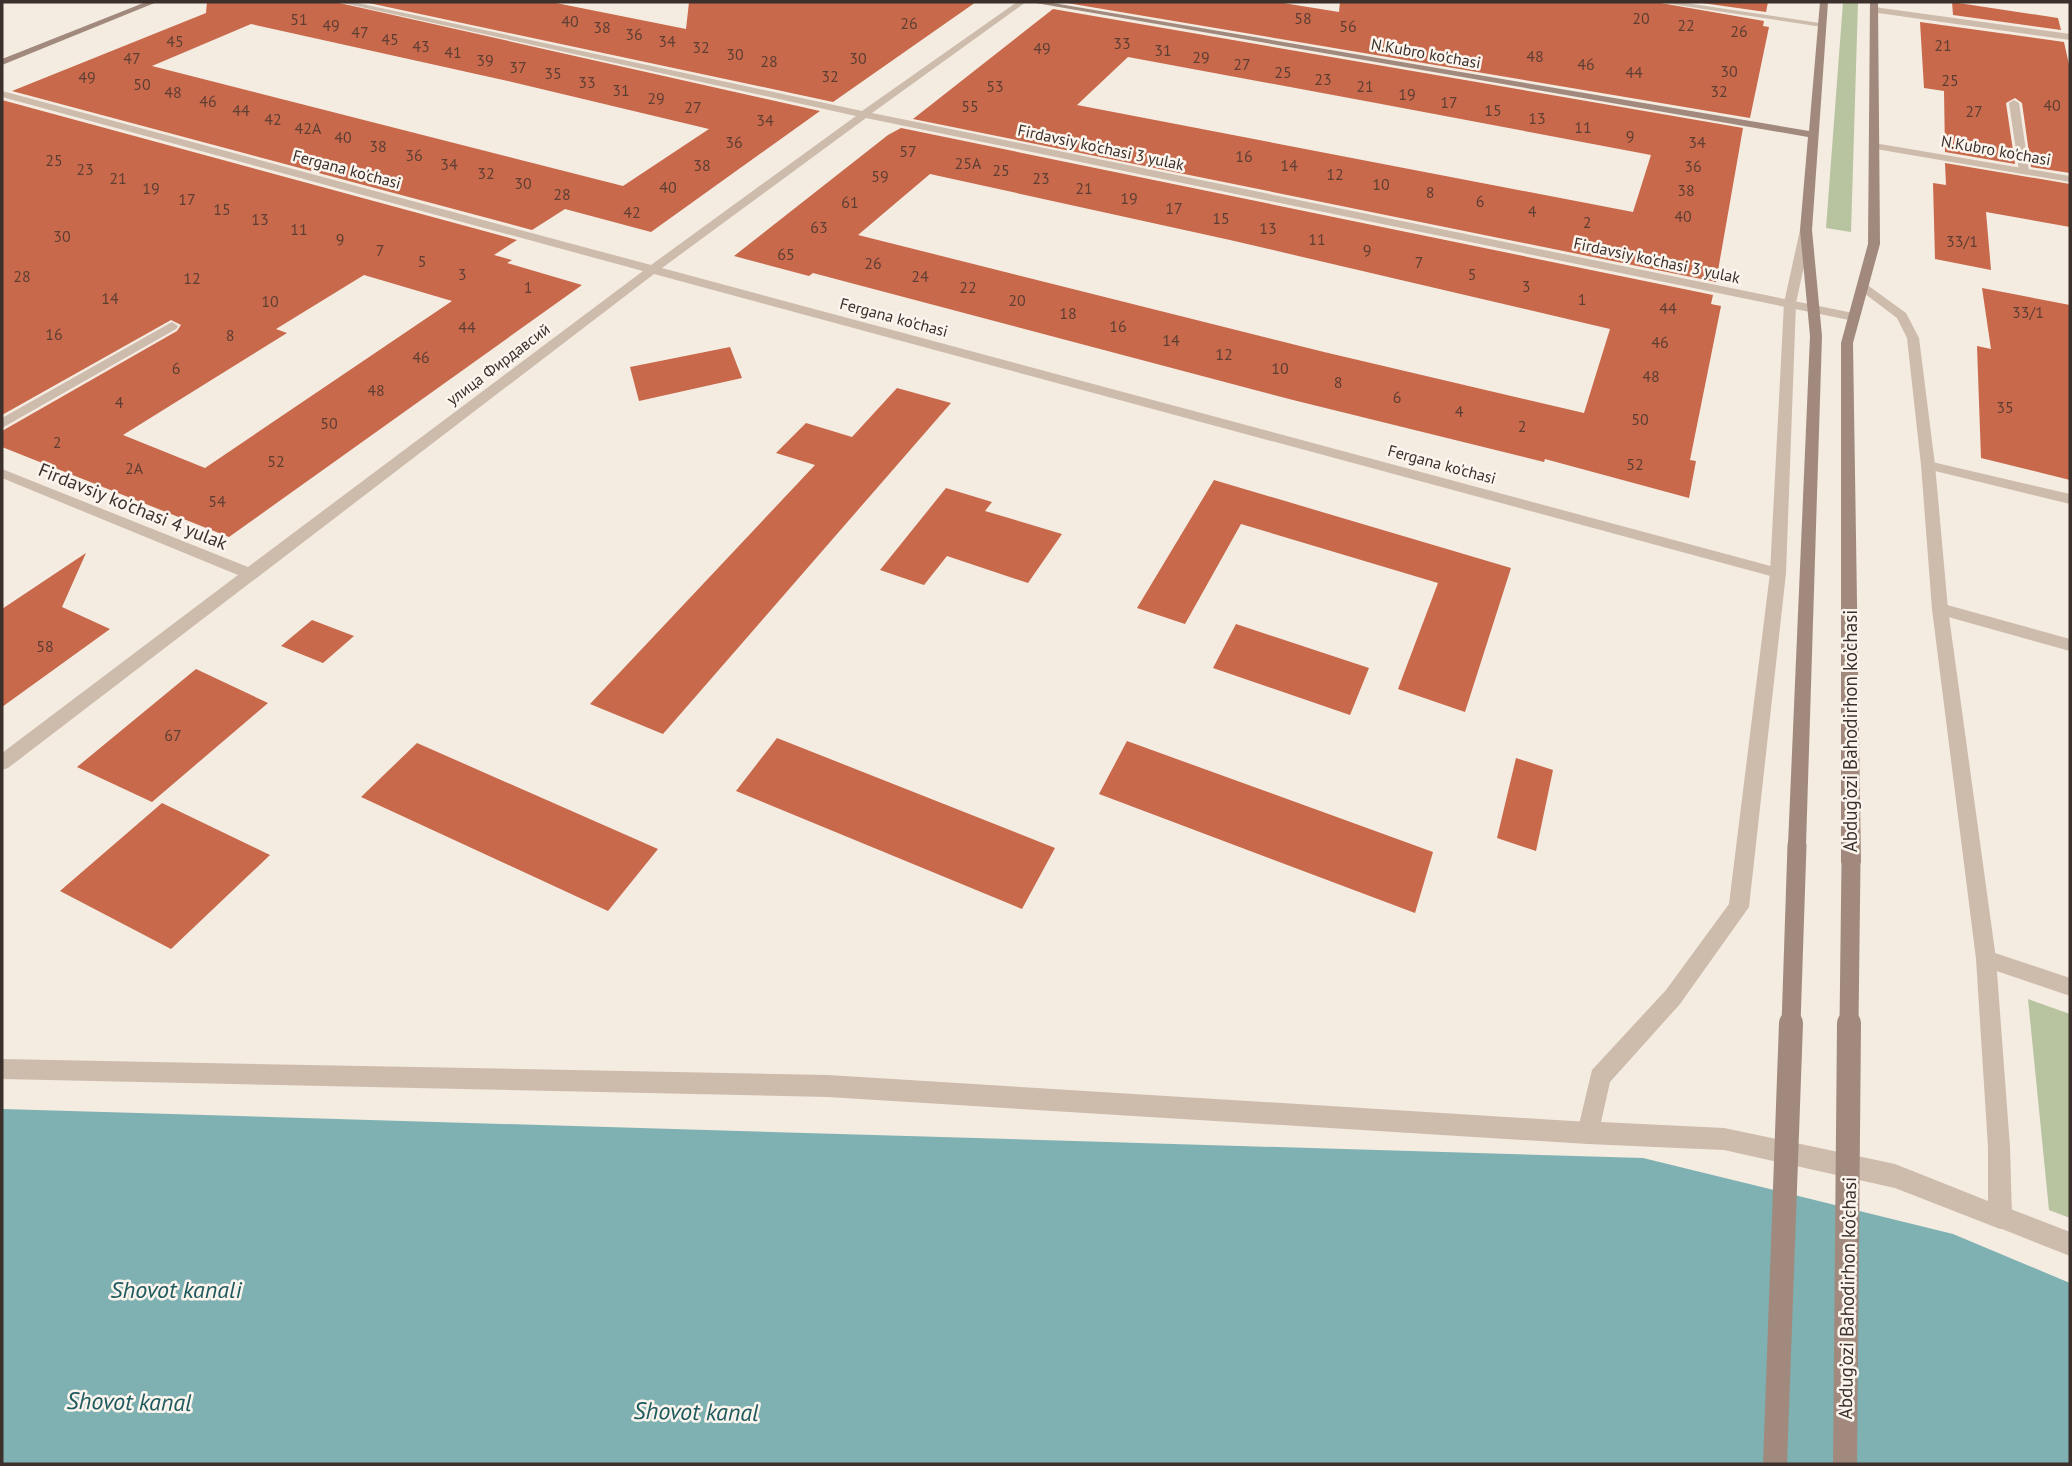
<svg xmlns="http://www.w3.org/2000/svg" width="2072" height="1466" viewBox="0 0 2072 1466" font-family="'PT Sans',sans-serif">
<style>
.green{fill:#b8c4a0}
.water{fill:#7fb0b2}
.building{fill:#c8694b;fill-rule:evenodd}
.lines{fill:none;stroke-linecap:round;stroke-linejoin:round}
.lane{fill:#cdbbac;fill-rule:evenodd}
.street{fill:#cdbbac;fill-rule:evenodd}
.secondary{fill:#a18a7d;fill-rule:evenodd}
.secondary-bridge-far1{stroke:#a18a7d;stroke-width:19}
.secondary-bridge{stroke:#a18a7d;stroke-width:24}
.labels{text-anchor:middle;stroke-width:5;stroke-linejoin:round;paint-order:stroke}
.number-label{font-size:16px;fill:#5e3e33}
.far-street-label{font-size:16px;fill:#3b302b;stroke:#fbf5ee}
.street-label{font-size:19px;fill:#3b302b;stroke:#fbf5ee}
.near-water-label{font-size:24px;font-style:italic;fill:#1f5a5e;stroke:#fbf5ee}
</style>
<rect width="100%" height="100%" fill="#f4ebe1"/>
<path class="green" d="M1843 2H1858L1851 232 1826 228Z
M2028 999 2070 1014V1218L2049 1210Z"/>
<path class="water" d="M2 1109 1643 1158 1953 1234 2070 1283V1464H2Z"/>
<path class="building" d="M207 2H335L820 111 651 232 565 209 532 230 12 91 206 13ZM251 24 512 82 709 129 623 186 152 66Z
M364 2H551L686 29 689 2H976L833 102Z
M1061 2H1277L1339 12 1340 2H1655L1764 21 1763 26 1769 27 1750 118Z
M1695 2H1768L1766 12Z
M1952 2 2058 18 2061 30 1953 15Z
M1053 9 1743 128 1716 282 913 119ZM1128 57 1376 103 1651 155 1633 212 1077 105Z
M1920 22 2064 42 2070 69V173L2031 167 2022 103 2015 98 2006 103 2015 164 1945 152 1944 91 1924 88Z
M2 100 517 240 494 255 512 260 507 263 582 285 229 537 2 447V431L177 331 181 325 171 320 2 415ZM364 275 452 301 205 468 123 435 287 333 276 329Z
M901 128 1713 295 1711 304 1721 306 1690 460 1696 461 1689 498 1545 459 1544 462 1293 400 813 273 809 276 734 256 888 135ZM930 174 1230 240 1610 329 1584 413 1324 352 858 235Z
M1945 163 2070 184V227L1986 212 1991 270 1935 259 1933 183 1946 185Z
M1982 288 2070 305V480L1981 458 1977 346 1991 349Z
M730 347 742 378 639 401 630 367Z
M897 388 951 403 663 734 590 704 815 465 776 453 806 423 852 437Z
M1214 480 1511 568 1465 712 1398 689 1438 583 1241 524 1185 624 1137 608Z
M946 488 992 502 985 511 1062 534 1028 583 947 556 924 585 880 570Z
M86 553 62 607 110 629 2 707V609Z
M312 620 354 636 323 663 281 646Z
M1236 624 1369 668 1350 715 1213 668Z
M196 669 268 703 152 802 77 767Z
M777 738 1055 848 1022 909 736 791Z
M1127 741 1433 852 1415 913 1099 794Z
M417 743 658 849 608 911 361 797Z
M1516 758 1553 770 1536 851 1497 838Z
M162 803 270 855 171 949 60 891Z"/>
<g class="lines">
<path class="lane" d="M2014 100 2019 103 2029 171 2024 174 2019 171 2009 103Z
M1806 227 1812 230 1796 303 1786 573 1749 907 1680 1004 1610 1082 1601 1122 1724 1128 1895 1164 1988 1201V1147L1976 959 1932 609 1921 465 1907 338 1897 318 1856 287 1866 284 1906 313 1919 338 1935 465 1948 609 1996 959 2010 1147 2012 1217 2008 1225 2000 1229 1895 1188 1724 1150 1588 1144 1580 1141 1577 1133 1592 1070 1666 990 1729 904 1770 573 1784 303 1800 230Z"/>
<path class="street" d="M338 2H353L862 111 1017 2H1026L872 113 1858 314 1860 317 1854 321 866 118 662 268 1778 568 1786 573 1778 578 654 274 8 768 2 770V753L238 575 2 478V469L248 567 643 271 2 97V91L651 265 856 116Z
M1658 2H1679L1826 24 1822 27Z
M1874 7 2070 34V40L1871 12Z
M1874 143 2070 176V182L1870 148 1869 146Z
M172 322 178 326 176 329 2 428V418Z
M1928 461 2070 494V504L1923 468V462Z
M1940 603 2070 639V651L1934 613 1932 609 1934 605Z
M1986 950 2070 978V996L1979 965 1976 959 1979 953Z
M2 1059 828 1075 1588 1122 1596 1125 1599 1133 1596 1141 1588 1144 828 1097 2 1079Z
M2000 1205 2070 1232V1256L1992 1225 1988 1217 1992 1209Z"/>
<path class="secondary" d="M146 2H157L2 65V59Z
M1030 2H1047L1809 131 1820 2H1828L1812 230 1822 336 1806 845 1804 851 1797 853 1790 851 1788 845 1810 336 1800 230 1808 137Z
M1870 2H1878L1880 244 1853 343 1861 862 1858 868 1851 870 1844 868 1841 862V343L1868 244Z"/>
<path class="secondary-bridge-far1" d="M1791 1025 1797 845
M1849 1025 1851 862"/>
<path class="secondary-bridge" d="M1775 1464 1791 1023
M1845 1464 1849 1023"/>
</g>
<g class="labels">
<g class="number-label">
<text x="1303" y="24">58</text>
<text x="1641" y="24">20</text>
<text x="299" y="25">51</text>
<text x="570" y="27">40</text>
<text x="909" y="29">26</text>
<text x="331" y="31">49</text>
<text x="1686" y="31">22</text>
<text x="1348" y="32">56</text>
<text x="602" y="33">38</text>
<text x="1739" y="37">26</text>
<text x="360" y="38">47</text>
<text x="634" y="40">36</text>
<text x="390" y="45">45</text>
<text x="175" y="47">45</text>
<text x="667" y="47">34</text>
<text x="1122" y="49">33</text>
<text x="1943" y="51">21</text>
<text x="421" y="52">43</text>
<text x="701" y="53">32</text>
<text x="1042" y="54">49</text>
<text x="1163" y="56">31</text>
<text x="453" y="58">41</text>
<text x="735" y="60">30</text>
<text x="1535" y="62">48</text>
<text x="1201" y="63">29</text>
<text x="132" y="64">47</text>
<text x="858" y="64">30</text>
<text x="485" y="66">39</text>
<text x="769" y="67">28</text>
<text x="1242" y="70">27</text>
<text x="1586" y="70">46</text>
<text x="518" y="73">37</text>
<text x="1729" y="77">30</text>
<text x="1283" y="78">25</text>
<text x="1634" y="78">44</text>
<text x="553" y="79">35</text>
<text x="830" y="82">32</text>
<text x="87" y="83">49</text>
<text x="1323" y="85">23</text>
<text x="1950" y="86">25</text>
<text x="587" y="88">33</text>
<text x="142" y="90">50</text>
<text x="995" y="92">53</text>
<text x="1365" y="92">21</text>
<text x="621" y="96">31</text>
<text x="1719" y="97">32</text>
<text x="173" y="98">48</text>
<text x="1407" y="100">19</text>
<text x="656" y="104">29</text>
<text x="208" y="107">46</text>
<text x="1449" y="108">17</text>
<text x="2052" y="111">40</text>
<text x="970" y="112">55</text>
<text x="693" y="113">27</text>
<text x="241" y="116">44</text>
<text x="1493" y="116">15</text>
<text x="1974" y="117">27</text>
<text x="1537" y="124">13</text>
<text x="273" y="125">42</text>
<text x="765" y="126">34</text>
<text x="1583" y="133">11</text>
<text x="308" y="134">42А</text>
<text x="1630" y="142">9</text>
<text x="343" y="143">40</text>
<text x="734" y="148">36</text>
<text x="1697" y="148">34</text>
<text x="378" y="152">38</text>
<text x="908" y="157">57</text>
<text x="414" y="161">36</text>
<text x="1244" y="162">16</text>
<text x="54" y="166">25</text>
<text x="968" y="169">25А</text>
<text x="449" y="170">34</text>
<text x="702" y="171">38</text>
<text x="1289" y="171">14</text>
<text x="1693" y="172">36</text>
<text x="85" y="175">23</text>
<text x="1001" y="176">25</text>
<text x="486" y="179">32</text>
<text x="1335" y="180">12</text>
<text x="880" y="182">59</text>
<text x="118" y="184">21</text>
<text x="1041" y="184">23</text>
<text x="523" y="189">30</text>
<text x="1381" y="190">10</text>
<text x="668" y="193">40</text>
<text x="151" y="194">19</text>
<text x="1084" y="194">21</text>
<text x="1686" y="196">38</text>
<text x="1430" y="198">8</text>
<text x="562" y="200">28</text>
<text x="1129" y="204">19</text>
<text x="187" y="205">17</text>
<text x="1480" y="207">6</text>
<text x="850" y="208">61</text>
<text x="1174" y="214">17</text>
<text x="222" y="215">15</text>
<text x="1532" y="217">4</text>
<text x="632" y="218">42</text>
<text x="1683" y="222">40</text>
<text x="1221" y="224">15</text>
<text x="260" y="225">13</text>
<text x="1587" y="228">2</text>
<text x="819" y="233">63</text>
<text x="1268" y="234">13</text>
<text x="299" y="235">11</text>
<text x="62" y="242">30</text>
<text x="340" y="245">9</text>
<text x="1317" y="245">11</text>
<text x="1962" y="247">33/1</text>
<text x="380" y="256">7</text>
<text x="1367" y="256">9</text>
<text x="786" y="260">65</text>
<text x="422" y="267">5</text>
<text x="1419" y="268">7</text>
<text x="873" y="269">26</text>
<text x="462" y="280">3</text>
<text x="1472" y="280">5</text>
<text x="22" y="282">28</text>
<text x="920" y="282">24</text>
<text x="192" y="284">12</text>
<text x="1526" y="292">3</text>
<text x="528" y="293">1</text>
<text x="968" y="293">22</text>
<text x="110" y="304">14</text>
<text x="1582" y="305">1</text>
<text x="1017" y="306">20</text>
<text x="270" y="307">10</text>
<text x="1668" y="314">44</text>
<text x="2028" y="318">33/1</text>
<text x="1068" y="319">18</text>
<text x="1118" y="332">16</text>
<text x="467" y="333">44</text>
<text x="54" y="340">16</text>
<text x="230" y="341">8</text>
<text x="1171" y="346">14</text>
<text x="1660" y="348">46</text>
<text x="1224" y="360">12</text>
<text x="421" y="363">46</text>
<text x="176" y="374">6</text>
<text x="1280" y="374">10</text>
<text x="1651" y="382">48</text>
<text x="1338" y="388">8</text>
<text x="376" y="396">48</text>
<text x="1397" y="403">6</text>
<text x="119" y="408">4</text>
<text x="2005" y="413">35</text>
<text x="1459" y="417">4</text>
<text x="1640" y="425">50</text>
<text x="329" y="429">50</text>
<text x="1522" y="432">2</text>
<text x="57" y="448">2</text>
<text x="276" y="467">52</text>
<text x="1635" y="470">52</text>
<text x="134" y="474">2А</text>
<text x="217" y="507">54</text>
<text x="45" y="652">58</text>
<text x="173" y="741">67</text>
</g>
<g class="far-street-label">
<text transform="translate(1426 53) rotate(10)" y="6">N.Kubro ko'chasi</text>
<text transform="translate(1101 147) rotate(12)" y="6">Firdavsiy ko'chasi 3 yulak</text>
<text transform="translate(1996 150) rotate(10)" y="6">N.Kubro ko'chasi</text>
<text transform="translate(347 169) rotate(15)" y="6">Fergana ko'chasi</text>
<text transform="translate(1657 260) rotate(12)" y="6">Firdavsiy ko'chasi 3 yulak</text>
<text transform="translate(894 317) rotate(15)" y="6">Fergana ko'chasi</text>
<text transform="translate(498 364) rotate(-37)" y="6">улица Фирдавсий</text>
<text transform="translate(1442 464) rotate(15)" y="6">Fergana ko'chasi</text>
</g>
<g class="street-label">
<text transform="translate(133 506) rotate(22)" y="7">Firdavsiy ko'chasi 4 yulak</text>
<text transform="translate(1850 731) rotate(-90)" y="7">Abdug’ozi Bahodirhon ko’chasi</text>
<text transform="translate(1847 1298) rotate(-89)" y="7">Abdug’ozi Bahodirhon ko’chasi</text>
</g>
<g class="near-water-label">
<text x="176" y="1298">Shovot kanali</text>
<text transform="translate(129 1402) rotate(1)" y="8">Shovot kanal</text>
<text transform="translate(696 1412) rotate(1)" y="8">Shovot kanal</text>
</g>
</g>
<rect width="2072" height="1466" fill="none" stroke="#3b302b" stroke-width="7"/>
</svg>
